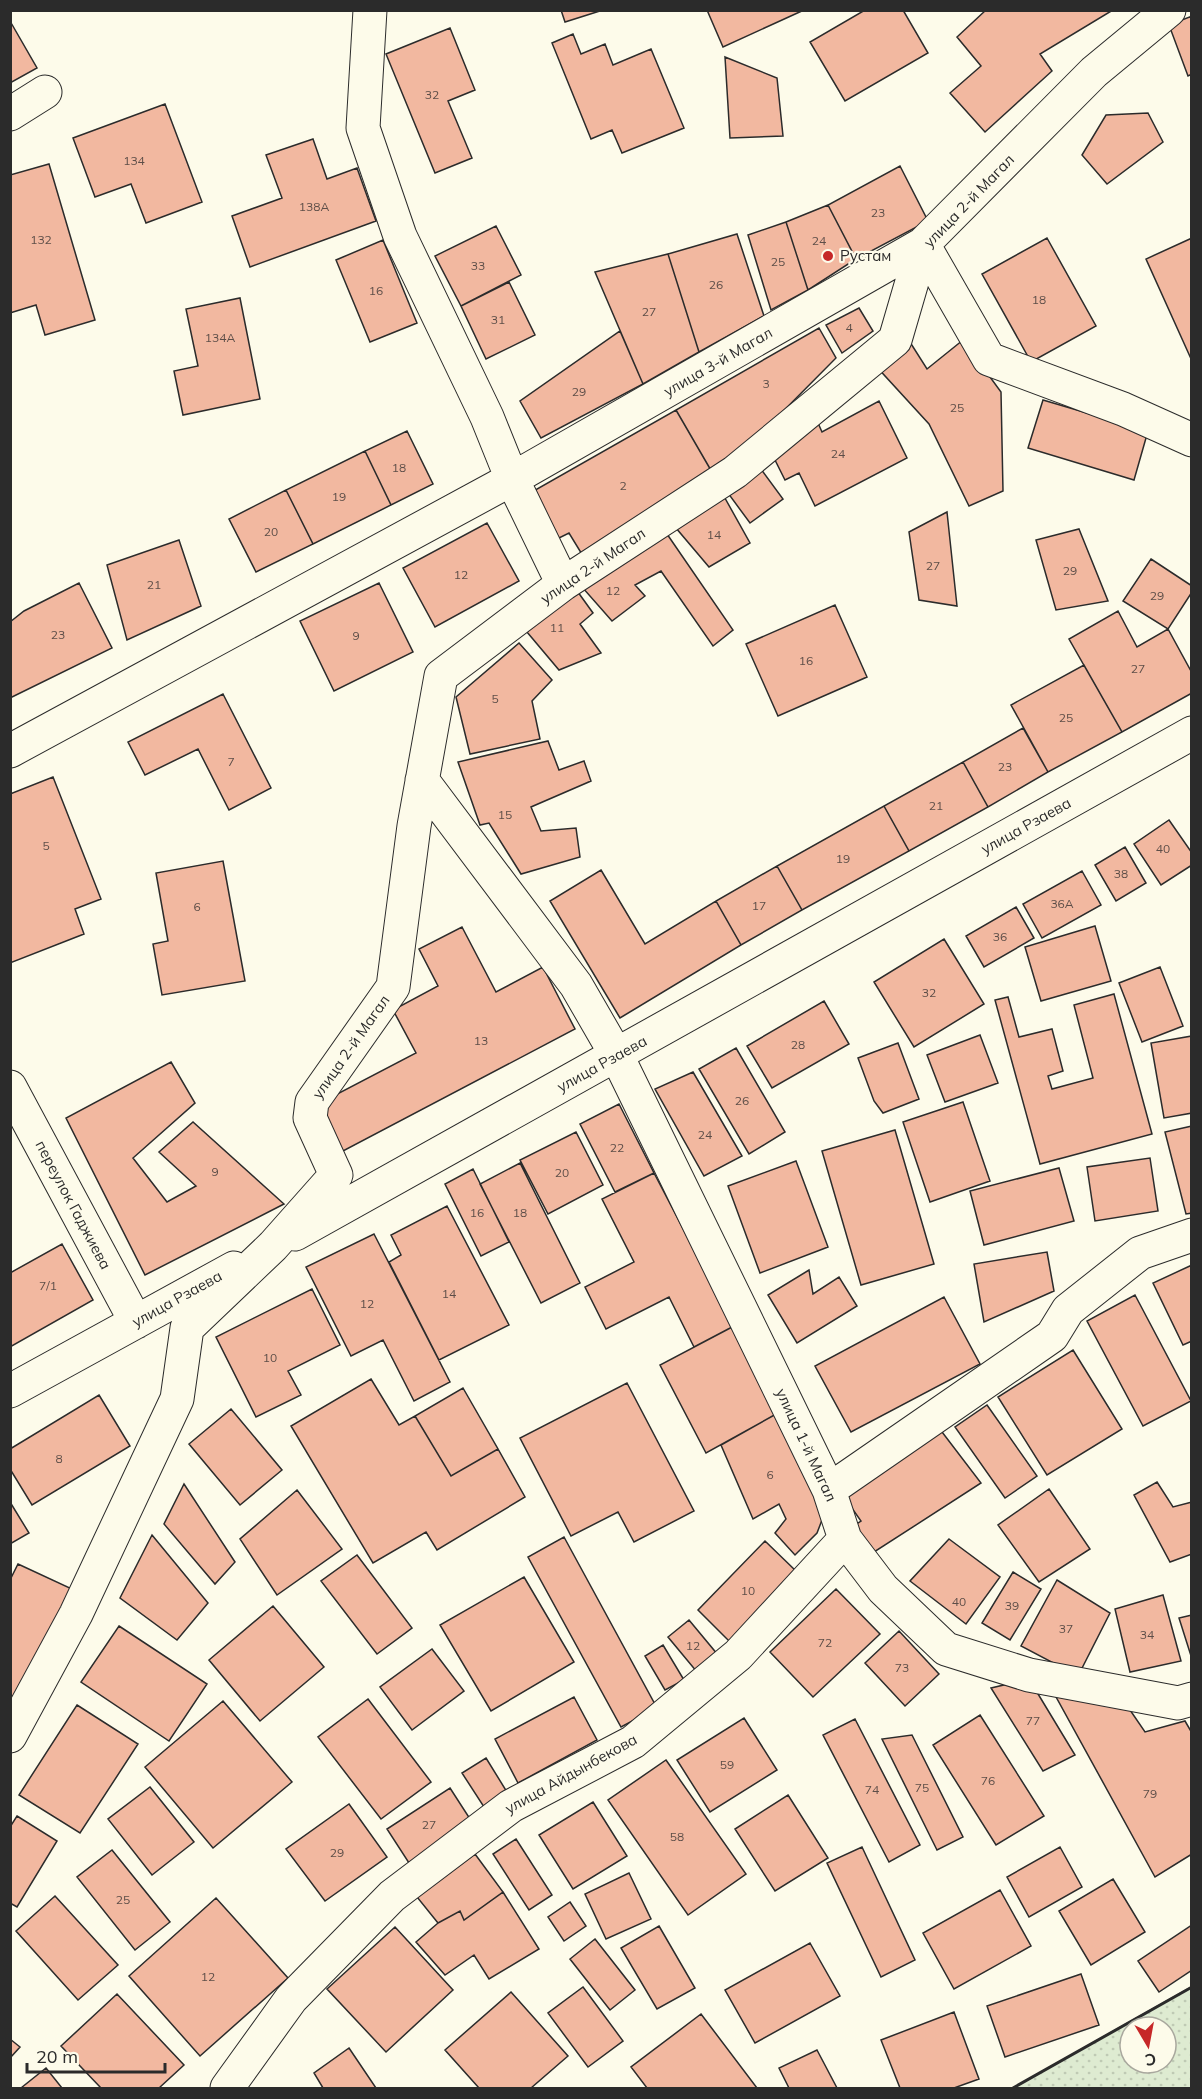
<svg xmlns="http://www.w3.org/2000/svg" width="1202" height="2099" viewBox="0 0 1202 2099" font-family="Mulish,sans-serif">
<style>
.park{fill:url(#park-dots);stroke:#74746e;stroke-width:1.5;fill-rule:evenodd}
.building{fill:#f2b8a0;stroke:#2b2b2b;stroke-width:1.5}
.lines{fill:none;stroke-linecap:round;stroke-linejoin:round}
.minor-casing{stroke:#2b2b2b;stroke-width:35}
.minor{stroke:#fdfbea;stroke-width:33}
.wall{stroke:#2b2b2b;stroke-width:3}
.poi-dot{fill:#c62828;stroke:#fdfbea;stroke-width:2}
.labels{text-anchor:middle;stroke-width:4.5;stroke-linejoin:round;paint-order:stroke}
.number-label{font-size:12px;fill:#5d4e48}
.street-label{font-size:15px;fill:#2b2b2b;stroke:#fdfbea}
.poi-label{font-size:15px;fill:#2b2b2b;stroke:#fdfbea;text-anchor:start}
</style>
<defs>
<pattern id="park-dots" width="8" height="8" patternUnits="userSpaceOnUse" patternTransform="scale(1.5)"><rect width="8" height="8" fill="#deebd1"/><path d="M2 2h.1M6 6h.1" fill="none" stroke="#bfcab4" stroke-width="1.8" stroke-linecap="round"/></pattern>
</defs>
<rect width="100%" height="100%" fill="#fdfbea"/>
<path class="park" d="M1191 1987V2088H1013ZM1130 2027H1166V2063H1130Z"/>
<path class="building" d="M561 10H603L565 22Z
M707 10H804L723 47Z
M865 10H903L928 53 845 101 810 42Z
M986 10H1113L1040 54 1052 71 985 132 950 93 981 66 957 37Z
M1192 16V74L1188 76 1169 25Z
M10 21 37 68 10 83Z
M450 28 475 90 448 101 472 158 435 173 386 54Z
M573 34 581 54 605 44 613 65 651 49 684 128 622 153 612 130 591 139 552 43Z
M725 57 777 78 783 136 730 138Z
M165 104 202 202 146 223 131 184 95 197 73 138Z
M1148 113 1163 142 1107 184 1082 155 1106 115Z
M313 139 327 179 357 168 376 221 250 267 232 216 282 198 266 155Z
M49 164 95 320 45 335 36 305 10 313V175Z
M900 166 928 221 856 259 828 205Z
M828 205 856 259 808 290 786 222Z
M786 222 808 290 771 310 748 235Z
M496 226 521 275 461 306 435 256Z
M737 234 764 316 699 352 668 254Z
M1047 238 1096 326 1031 362 982 274Z
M1192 238V361L1146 259Z
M383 240 417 323 370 342 336 260Z
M668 254 699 352 643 384 595 272Z
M509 282 535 335 486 359 461 306Z
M240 298 260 399 183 415 174 371 198 366 186 309Z
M859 308 873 331 842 353 826 325Z
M819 328 836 358 716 479 676 410Z
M620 331 643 384 541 438 520 401Z
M908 339 927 369 963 340 1001 392 1003 491 969 506 929 424 875 365Z
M1043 400 1148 431 1134 480 1028 448Z
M879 401 907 458 815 506 799 473 785 480 770 450 814 414 822 432Z
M676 410 716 479 583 556 569 533 557 539 530 493Z
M407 431 433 484 391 505 365 451Z
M365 451 391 505 313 544 286 490Z
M758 465 783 499 750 523 725 489Z
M286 490 313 544 256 572 229 519Z
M721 491 750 543 709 567 676 528Z
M947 512 957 606 919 600 909 532Z
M487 523 519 581 435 627 403 568Z
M1079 529 1108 601 1056 610 1036 540Z
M667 534 733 630 713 646 661 571 635 585 645 596 612 621 582 587Z
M179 540 201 606 127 640 107 565Z
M1151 559 1192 586V592L1168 629 1123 601Z
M79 583 112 648 10 698V622L24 611Z
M379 583 413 652 334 691 300 621Z
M575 588 593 613 580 624 601 653 559 670 527 632Z
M835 605 867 677 778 716 746 644Z
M1118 611 1137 647 1168 629 1192 673V693L1122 732 1069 639Z
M519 643 552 680 532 701 540 739 470 754 456 697Z
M1084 665 1122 732 1048 772 1011 705Z
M223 694 271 788 229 810 198 749 145 775 128 742Z
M1023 728 1048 772 988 807 963 762Z
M548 741 559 770 584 761 591 781 531 807 541 831 576 828 580 857 521 874 489 823 480 825 458 762Z
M963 762 988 807 909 851 884 806Z
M53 777 101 899 75 909 84 934 10 963V794Z
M884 806 909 851 802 910 777 866Z
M1169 820 1192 853V865L1161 885 1134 844Z
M1125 847 1146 883 1116 901 1095 865Z
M223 861 245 981 162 995 153 944 168 941 156 873Z
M777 866 802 910 741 945 716 901Z
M601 870 645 944 716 901 741 945 620 1018 550 901Z
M1082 871 1101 905 1042 938 1023 904Z
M1016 907 1034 938 984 967 966 936Z
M1095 926 1111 981 1041 1001 1025 947Z
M462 927 496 992 543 967 575 1029 343 1151 318 1104 416 1053 393 1010 438 986 419 949Z
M944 939 984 1004 914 1047 874 982Z
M1160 967 1183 1026 1142 1042 1119 983Z
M1114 994 1152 1134 1040 1164 995 1000 1008 997 1019 1037 1052 1029 1063 1071 1048 1076 1052 1089 1093 1078 1074 1005Z
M824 1001 849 1044 772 1088 747 1046Z
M980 1035 998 1083 945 1102 927 1055Z
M1192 1036V1113L1164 1118 1151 1043Z
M898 1043 919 1099 883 1113 874 1101 858 1058Z
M736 1048 785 1132 749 1154 699 1069Z
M171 1062 195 1103 133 1158 167 1202 196 1186 159 1152 193 1122 284 1204 145 1275 66 1118Z
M693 1072 742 1156 704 1176 655 1089Z
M963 1102 990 1181 930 1202 903 1122Z
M619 1104 654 1173 615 1192 580 1124Z
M1192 1126V1213L1186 1214 1165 1132Z
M895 1130 934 1264 861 1285 822 1151Z
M576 1132 603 1185 548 1214 520 1160Z
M1150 1158 1158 1211 1095 1221 1087 1167Z
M796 1161 828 1247 760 1273 728 1186Z
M520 1163 580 1283 541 1303 480 1184Z
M1059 1168 1074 1221 984 1245 970 1191Z
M473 1169 509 1242 481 1256 445 1184Z
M654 1173 734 1326 694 1347 669 1297 606 1329 585 1287 634 1262 602 1199Z
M447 1206 509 1325 439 1360 389 1262 401 1255 391 1235Z
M374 1234 450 1382 414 1401 383 1340 351 1356 306 1267Z
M62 1244 93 1300 10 1347V1273Z
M1047 1252 1054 1291 984 1322 974 1264Z
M1192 1265V1341L1183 1345 1153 1283Z
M809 1270 813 1294 839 1277 857 1306 797 1343 768 1295Z
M312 1289 340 1345 288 1371 301 1395 256 1417 216 1337Z
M1135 1295 1191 1401 1143 1426 1087 1321Z
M944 1297 980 1364 851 1432 815 1366Z
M734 1326 778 1413 706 1453 660 1365Z
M1073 1350 1122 1429 1047 1475 998 1397Z
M371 1379 399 1425 415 1416 451 1476 498 1449 525 1497 437 1550 426 1532 373 1563 291 1426Z
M627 1383 694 1511 634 1542 618 1512 571 1536 520 1438Z
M463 1388 498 1449 451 1476 415 1416Z
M99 1395 130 1446 32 1505 10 1469V1449Z
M987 1405 1037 1476 1005 1498 955 1427Z
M231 1409 282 1470 240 1505 189 1444Z
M778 1413 822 1505V1520L817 1533 795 1555 775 1533 786 1519 779 1504 753 1519 721 1445Z
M939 1428 981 1483 871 1554 852 1527 861 1521 842 1494Z
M1157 1482 1173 1507 1192 1502V1554L1170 1562 1134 1495Z
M184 1484 235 1562 215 1584 164 1524Z
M1049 1489 1090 1549 1039 1582 998 1525Z
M297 1490 342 1549 277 1595 240 1539Z
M10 1502 29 1533 10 1544Z
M152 1535 208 1603 177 1640 120 1598Z
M564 1537 657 1708 621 1727 528 1557Z
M949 1539 1000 1577 966 1624 910 1581Z
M765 1541 797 1572 730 1642 698 1610Z
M357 1555 412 1628 377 1654 321 1581Z
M18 1564 72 1589 10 1713V1580Z
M1013 1572 1041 1589 1010 1640 982 1623Z
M524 1577 574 1662 491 1711 440 1625Z
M1057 1580 1110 1613 1078 1676 1021 1646Z
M836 1589 880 1634 813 1697 770 1652Z
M1163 1595 1181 1661 1130 1672 1115 1609Z
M273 1606 324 1667 260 1721 209 1660Z
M1192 1615V1659L1179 1618Z
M689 1620 718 1655 697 1672 668 1637Z
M119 1626 207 1684 169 1741 81 1682Z
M899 1631 939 1674 905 1706 865 1663Z
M663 1645 684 1680 665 1690 645 1656Z
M432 1649 464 1691 412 1730 380 1687Z
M1029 1679 1075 1755 1043 1771 991 1688Z
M1055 1695 1130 1710 1145 1732 1185 1721 1192 1733V1854L1155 1877Z
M574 1697 597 1740 518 1783 495 1739Z
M368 1699 431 1782 381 1819 318 1737Z
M223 1701 292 1782 213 1848 145 1767Z
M77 1705 138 1744 80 1833 19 1795Z
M980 1715 1044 1816 996 1845 933 1745Z
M744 1718 777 1770 710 1812 677 1760Z
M855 1719 920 1845 889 1862 823 1735Z
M912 1735 963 1837 937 1850 882 1739Z
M486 1758 507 1792 484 1807 462 1773Z
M666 1760 746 1874 688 1915 608 1800Z
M150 1787 194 1842 152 1875 108 1819Z
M450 1788 472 1822 409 1863 387 1829Z
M788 1795 828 1858 775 1891 735 1829Z
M593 1802 627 1856 573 1889 539 1835Z
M349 1804 387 1857 325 1901 286 1849Z
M17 1816 57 1841 17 1907 10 1903V1827Z
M516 1839 552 1895 529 1910 493 1854Z
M862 1847 915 1960 881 1977 827 1863Z
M1060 1847 1082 1887 1029 1917 1007 1877Z
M112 1850 170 1922 135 1950 77 1877Z
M475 1854 503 1892 464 1920 460 1911 438 1923 417 1897Z
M629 1873 651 1919 606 1939 585 1894Z
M1113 1879 1145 1932 1091 1965 1059 1911Z
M1000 1890 1031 1946 954 1989 923 1933Z
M503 1892 539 1949 489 1979 474 1955 445 1975 416 1942 438 1923 460 1911 464 1920Z
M55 1896 118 1965 78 2000 16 1931Z
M216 1898 288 1978 200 2056 129 1976Z
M570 1902 586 1926 564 1941 548 1917Z
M1192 1925V1970L1159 1992 1138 1961Z
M659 1926 695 1988 657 2009 621 1948Z
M395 1927 453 1990 386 2052 327 1989Z
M595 1939 635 1990 610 2010 570 1959Z
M810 1943 840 1996 755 2043 725 1990Z
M1081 1974 1099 2025 1005 2057 987 2006Z
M583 1987 623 2041 588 2067 548 2013Z
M511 1992 568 2056 531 2088H479L445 2050Z
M117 1994 184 2065 159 2088H101L61 2046Z
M954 2012 979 2079 954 2088H900L881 2040Z
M701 2014 757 2088H647L631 2067Z
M10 2039 20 2047 10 2058Z
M349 2048 376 2088H323L314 2073Z
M817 2050 837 2088H789L779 2068Z
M46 2068 62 2088H21Z"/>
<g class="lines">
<g class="minor-casing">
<path id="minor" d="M370 10 363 128 400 236 487 417 512 479 563 584
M10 114 45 92
M923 244 989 359 1123 409 1192 440
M10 751 512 479 923 244
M422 780 576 985 617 1056 829 1490 845 1539 883 1589 946 1649 1029 1675 1178 1703 1192 1699
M10 1087 136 1322
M295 1234 1192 733
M10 1391 234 1268
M829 1490 1052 1336 1068 1310 1140 1253 1192 1235
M10 1736 76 1614 177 1399 187 1328 273 1246 336 1175 310 1118 312 1102 393 987 414 826 441 676 563 584 735 472 895 340 923 244 1094 72 1169 10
M227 2088 291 1999 392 1896 511 1806 633 1742 738 1655 845 1539"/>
</g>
<use href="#minor" class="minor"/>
<path class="wall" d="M1013 2088 1192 1987"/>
</g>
<circle class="poi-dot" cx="828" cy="256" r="6"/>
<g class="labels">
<g class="number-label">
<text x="432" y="99">32</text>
<text x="134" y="165">134</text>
<text x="314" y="211">138А</text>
<text x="878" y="217">23</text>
<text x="41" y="244">132</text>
<text x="819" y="245">24</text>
<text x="778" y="266">25</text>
<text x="478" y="270">33</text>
<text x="716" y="289">26</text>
<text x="376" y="295">16</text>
<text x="1039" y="304">18</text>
<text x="649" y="316">27</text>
<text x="498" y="324">31</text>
<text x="849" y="332">4</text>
<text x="220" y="342">134А</text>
<text x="766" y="388">3</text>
<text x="579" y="396">29</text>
<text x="957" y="412">25</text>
<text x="838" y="458">24</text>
<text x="399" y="472">18</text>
<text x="623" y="490">2</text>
<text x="339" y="501">19</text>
<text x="271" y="536">20</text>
<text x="714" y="539">14</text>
<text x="933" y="570">27</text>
<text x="1070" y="575">29</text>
<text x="461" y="579">12</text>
<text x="154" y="589">21</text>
<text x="613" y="595">12</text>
<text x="1157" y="600">29</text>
<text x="557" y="632">11</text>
<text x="58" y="639">23</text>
<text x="356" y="640">9</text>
<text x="806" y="665">16</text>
<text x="1138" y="673">27</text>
<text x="495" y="703">5</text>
<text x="1066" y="722">25</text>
<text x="231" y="766">7</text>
<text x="1005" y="771">23</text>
<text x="936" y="810">21</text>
<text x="505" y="819">15</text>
<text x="46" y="850">5</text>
<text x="1163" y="853">40</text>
<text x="843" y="863">19</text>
<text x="1121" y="878">38</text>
<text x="1062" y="908">36А</text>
<text x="759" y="910">17</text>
<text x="197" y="911">6</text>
<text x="1000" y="941">36</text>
<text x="929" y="997">32</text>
<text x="481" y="1045">13</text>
<text x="798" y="1049">28</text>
<text x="742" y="1105">26</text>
<text x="705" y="1139">24</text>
<text x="617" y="1152">22</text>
<text x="215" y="1176">9</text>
<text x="562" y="1177">20</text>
<text x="477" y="1217">16</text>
<text x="520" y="1217">18</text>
<text x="48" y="1290">7/1</text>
<text x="449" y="1298">14</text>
<text x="367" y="1308">12</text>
<text x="270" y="1362">10</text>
<text x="59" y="1463">8</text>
<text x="770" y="1479">6</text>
<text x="748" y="1595">10</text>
<text x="959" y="1606">40</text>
<text x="1012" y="1610">39</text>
<text x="1066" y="1633">37</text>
<text x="1147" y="1639">34</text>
<text x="825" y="1647">72</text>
<text x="693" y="1650">12</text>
<text x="902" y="1672">73</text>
<text x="1033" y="1725">77</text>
<text x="727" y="1769">59</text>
<text x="988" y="1785">76</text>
<text x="922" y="1792">75</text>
<text x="872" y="1794">74</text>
<text x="1150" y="1798">79</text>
<text x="429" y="1829">27</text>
<text x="677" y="1841">58</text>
<text x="337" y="1857">29</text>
<text x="123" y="1904">25</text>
<text x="208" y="1981">12</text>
</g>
<g class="street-label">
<text transform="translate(969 201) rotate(-46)" y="5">улица 2-й Магал</text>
<text transform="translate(718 362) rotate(-30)" y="5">улица 3-й Магал</text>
<text transform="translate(593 566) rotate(-34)" y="5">улица 2-й Магал</text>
<text transform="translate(1026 826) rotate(-29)" y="5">улица Рзаева</text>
<text transform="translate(351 1047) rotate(-55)" y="5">улица 2-й Магал</text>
<text transform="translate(602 1064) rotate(-29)" y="5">улица Рзаева</text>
<text transform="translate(73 1205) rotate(62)" y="5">переулок Гаджиева</text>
<text transform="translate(177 1299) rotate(-29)" y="5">улица Рзаева</text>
<text transform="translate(806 1445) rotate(65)" y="5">улица 1-й Магал</text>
<text transform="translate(571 1774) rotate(-29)" y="5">улица Айдынбекова</text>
</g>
<g class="poi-label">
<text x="840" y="261">Рустам</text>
</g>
</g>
<rect width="1202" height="2099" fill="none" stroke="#2b2b2b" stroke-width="24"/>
<g transform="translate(1148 2045) rotate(170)"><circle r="28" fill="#fdfbea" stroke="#a9a89e" stroke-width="1.5"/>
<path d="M0-4.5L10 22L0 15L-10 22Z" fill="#c62828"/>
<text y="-9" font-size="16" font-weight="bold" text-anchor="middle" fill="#2b2b2b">С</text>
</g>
<path d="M27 2063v9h138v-9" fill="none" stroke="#2b2b2b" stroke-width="3"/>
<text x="36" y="2063" font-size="18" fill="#2b2b2b" stroke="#fdfbea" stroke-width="4.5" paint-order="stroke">20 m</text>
</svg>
